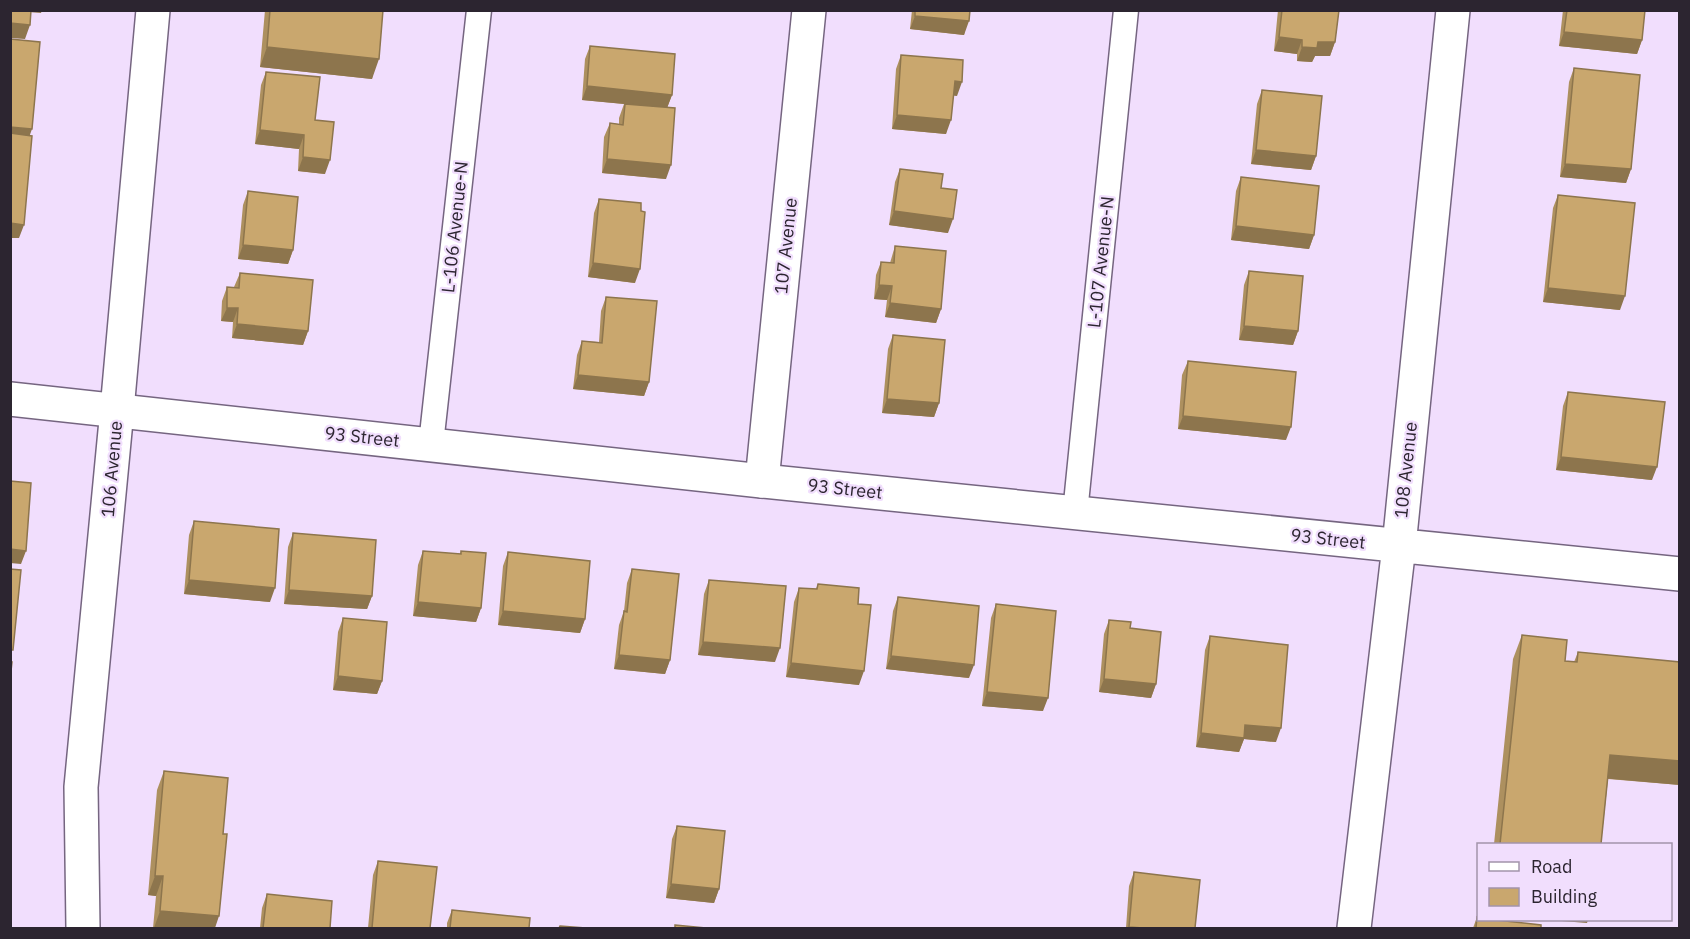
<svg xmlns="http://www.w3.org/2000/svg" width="1690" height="939" viewBox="0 0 1690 939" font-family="'IBM Plex Sans',sans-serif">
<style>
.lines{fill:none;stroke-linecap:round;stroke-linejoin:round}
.service-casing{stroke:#756580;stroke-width:27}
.minor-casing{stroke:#756580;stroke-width:36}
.tertiary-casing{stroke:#756580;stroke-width:36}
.service{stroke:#fff;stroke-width:24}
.minor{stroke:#fff;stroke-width:33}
.tertiary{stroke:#fff;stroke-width:33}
.wall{fill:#ad905f}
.shaded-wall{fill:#8d754d}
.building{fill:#c9a76e;stroke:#8d754d;stroke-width:1.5}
.labels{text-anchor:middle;stroke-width:4.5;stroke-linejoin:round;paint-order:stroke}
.street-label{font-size:18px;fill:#2c2530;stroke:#f1defd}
</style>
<rect width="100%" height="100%" fill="#f1defd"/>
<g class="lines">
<g class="service-casing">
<path id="service" d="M431 444 479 10
M1075 513 1126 10"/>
</g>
<g class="minor-casing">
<path id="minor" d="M762 481 809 10
M83 928 81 787 117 410 153 10"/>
</g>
<g class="tertiary-casing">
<path id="tertiary" d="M10 399 762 481 1680 574
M1354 928 1399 546 1453 10"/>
</g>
<use href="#service" class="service"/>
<use href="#minor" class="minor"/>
<use href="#tertiary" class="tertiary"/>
</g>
<path class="wall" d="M265 10H383L372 79 260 67Z
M912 10H970L964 35 910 29Z
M1278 10H1339L1335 42 1330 56H1315L1312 62 1297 61V54L1274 51Z
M1563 10H1645L1642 40 1637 54 1559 46Z
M590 46 672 95 667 108 666 179 602 173 604 137 610 123 619 124V118L624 104 582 100 585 59Z
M901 55 957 96 953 95 946 134 892 129 896 69Z
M1574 68 1631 169 1626 183 1560 177 1569 82Z
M266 72 315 120 325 174 298 171 299 149 255 144 261 85Z
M1262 90 1316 156 1311 170 1251 164 1257 104Z
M900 169 941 188 948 233 889 225 895 182Z
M1241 177 1314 235 1309 249 1231 240 1236 191Z
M248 191 293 250 288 264 238 259 243 205Z
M1558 195 1620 310 1543 302 1553 208Z
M599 199 635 283 588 277 594 213Z
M895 246 941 309 936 323 885 317 887 300 874 299 876 275 881 262 890 263Z
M1249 271 1298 331 1293 345 1239 340 1244 285Z
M240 273 308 331 303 345 232 338 233 322 221 321 222 301 227 287H234Z
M606 297 649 382 644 396 573 389 577 355 582 341 599 342 601 311Z
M893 335 939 403 934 417 882 413 888 349Z
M1188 361 1286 440 1178 429 1182 375Z
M1568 392 1652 480 1556 470 1563 406Z
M194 521 270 602 184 594 189 535Z
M293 533 372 596 367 609 284 604 288 547Z
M423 551 460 554 461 551 481 608 476 622 413 616 418 565Z
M508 552 585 619 580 633 498 625 503 566Z
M632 569 670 660 665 674 614 669 619 625 624 611 627 583Z
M709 580 775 662 698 655 704 594Z
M818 584 858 604 859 685 786 677 794 602 799 588 816 589Z
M898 597 969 678 886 669 893 611Z
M996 604 1043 711 982 706 991 618Z
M343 618 382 681 377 694 333 690 338 632Z
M1109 620 1156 684 1151 698 1099 692 1104 634Z
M1522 635 1565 661 1574 662 1578 652 1680 662V785L1608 779 1601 844H1494L1513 659Z
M1210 636 1276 742 1244 739 1239 752 1196 747 1205 650Z
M164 771 215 928H153L156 896 148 895 157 790Z
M677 826 719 889 714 903 666 898 672 839Z
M378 861 430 928H368L373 875Z
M1134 872 1195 928H1126L1129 886Z
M267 894 330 928H260L262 908Z
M452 910 529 928H447V923Z
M1477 917 1541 928H1473Z"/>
<path class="shaded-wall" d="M28 10H42L41 13 28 12Z
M915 16 969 21 964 35 910 29Z
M10 23 30 25 25 39 10 38Z
M1564 32 1642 40 1637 54 1559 46Z
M1279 37 1302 40 1297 54 1274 51Z
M1318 42H1335L1330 56H1315L1312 62 1297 61 1302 47Z
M267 47 379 59 372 79 260 67Z
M955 81 962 82 957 96 950 95Z
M587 86 672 95 667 108 582 100Z
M897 115 951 120 946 134 892 129Z
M10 127 32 129 27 143 10 141Z
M260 130 304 135 299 149 255 144Z
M1256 150 1316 156 1311 170 1251 164Z
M303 157 330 160 325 174 298 171Z
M607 159 671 165 666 179 602 173Z
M1565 164 1631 169 1626 183 1560 177Z
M894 211 953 219 948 233 889 225Z
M10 223 24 225 19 238H10Z
M1236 226 1314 235 1309 249 1231 240Z
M243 245 293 250 288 264 238 259Z
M593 263 640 269 635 283 588 277Z
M879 285 892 286 887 300 874 299Z
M1548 288 1625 296 1620 310 1543 302Z
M890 303 941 309 936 323 885 317Z
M227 308H238L233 322 221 321Z
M237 324 308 331 303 345 232 338Z
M1244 326 1298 331 1293 345 1239 340Z
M578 375 649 382 644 396 573 389Z
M887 399 939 403 934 417 882 413Z
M1183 416 1291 427 1286 440 1178 429Z
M1561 457 1657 467 1652 480 1556 470Z
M10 549 26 551 21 564 10 563Z
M189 580 275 588 270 602 184 594Z
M289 590 372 596 367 609 284 604Z
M418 602 481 608 476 622 413 616Z
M503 611 585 619 580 633 498 625Z
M703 642 780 648 775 662 698 655Z
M619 655 670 660 665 674 614 669Z
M891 656 974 665 969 678 886 669Z
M791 663 864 671 859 685 786 677Z
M338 676 382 681 377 694 333 690Z
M1104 679 1156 684 1151 698 1099 692Z
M987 692 1048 698 1043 711 982 706Z
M1245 725 1281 728 1276 742 1244 739 1239 752 1196 747 1201 733Z
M1610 755 1680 761V785L1601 778Z
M155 876H163L156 896 148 895Z
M671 884 719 889 714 903 666 898Z
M160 911 219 916 215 928H154Z
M1549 920H1588L1587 923Z"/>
<path class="building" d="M10 10H31L30 25 10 23Z
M270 10H383L379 59 267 47Z
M915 10H970L969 21 915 16Z
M1282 10H1339L1335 42H1318L1317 48 1302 47V40L1279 37Z
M1567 10H1645L1642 40 1564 32Z
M10 39 40 42 32 129 10 127Z
M590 46 675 54 672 95 587 86Z
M901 55 963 60 962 82 955 81 951 120 897 115Z
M1574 68 1640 75 1631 169 1565 164Z
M266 72 320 77 315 120 334 122 330 160 303 157 304 135 260 130Z
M1262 90 1322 96 1316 156 1256 150Z
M625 104 675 108 671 165 607 159 610 123 623 125Z
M10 133 32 136 24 225 10 223Z
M900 169 943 174 941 188 957 190 953 219 894 211Z
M1241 177 1319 186 1314 235 1236 226Z
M248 191 298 197 293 250 243 245Z
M1558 195 1635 203 1625 296 1548 288Z
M599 199 641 203V211L645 212 640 269 593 263Z
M895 246 946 251 941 309 890 303 892 286 879 285 881 262 894 263Z
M1249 271 1303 276 1298 331 1244 326Z
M240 273 313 280 308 331 237 324 238 308H227V287L239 288Z
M606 297 657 301 649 382 578 375 582 341 602 343Z
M893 335 945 340 939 403 887 399Z
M1188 361 1296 372 1291 427 1183 416Z
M1568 392 1665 402 1657 467 1561 457Z
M10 481 31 483 26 551 10 549Z
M194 521 279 529 275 588 189 580Z
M293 533 376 540 372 596 289 590Z
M423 551 461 554V551L486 553 481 608 418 602Z
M508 552 590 561 585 619 503 611Z
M10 569 21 570 13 650H10Z
M632 569 679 574 670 660 619 655 624 611 627 612Z
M709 580 786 586 780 648 703 642Z
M818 584 859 588 858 604 871 605 864 671 791 663 799 588 817 589Z
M898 597 979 606 974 665 891 656Z
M996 604 1056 611 1048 698 987 692Z
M343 618 387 622 382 681 338 676Z
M1109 620 1131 622 1130 628 1161 632 1156 684 1104 679Z
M1522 635 1567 640 1565 661 1577 662 1578 652 1680 662V761L1610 755 1601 844H1500Z
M1210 636 1288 645 1281 728 1245 725 1244 738 1201 733Z
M10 662H12L10 680Z
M164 771 228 778 223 834H227L219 916 160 911 163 876H155Z
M677 826 725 831 719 889 671 884Z
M378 861 437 867 430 928H372Z
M1134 872 1200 880 1195 928H1143L1129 927Z
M267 894 332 901 330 928H263Z
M452 910 530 918 529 928H450Z
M1477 917 1479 918V920H1496L1541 925V928H1476Z
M675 925 706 928H675Z
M560 926 586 928H559Z"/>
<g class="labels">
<g class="street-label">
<text transform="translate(455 227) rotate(-84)" y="6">L-106 Avenue-N</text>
<text transform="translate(786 246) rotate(-84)" y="6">107 Avenue</text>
<text transform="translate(1101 262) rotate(-84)" y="6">L-107 Avenue-N</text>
<text transform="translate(362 437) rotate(6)" y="6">93 Street</text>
<text transform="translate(112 469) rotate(-85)" y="6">106 Avenue</text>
<text transform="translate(1406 470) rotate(-84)" y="6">108 Avenue</text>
<text transform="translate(845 489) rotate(6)" y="6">93 Street</text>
<text transform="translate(1328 539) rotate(6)" y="6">93 Street</text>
</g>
</g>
<rect width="1690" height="939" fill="none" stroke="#2c2530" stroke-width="24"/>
<rect x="1477" y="843" width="195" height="78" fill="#f1defd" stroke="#a294ab" stroke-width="1.5"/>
<rect x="1489" y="862" width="30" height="9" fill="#ffffff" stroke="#a294ab" stroke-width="1.5"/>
<text x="1531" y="873" font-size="18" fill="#2c2530">Road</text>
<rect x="1489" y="888" width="30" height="18" fill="#c9a76e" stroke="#a294ab" stroke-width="1.5"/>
<text x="1531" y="903" font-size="18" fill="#2c2530">Building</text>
</svg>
